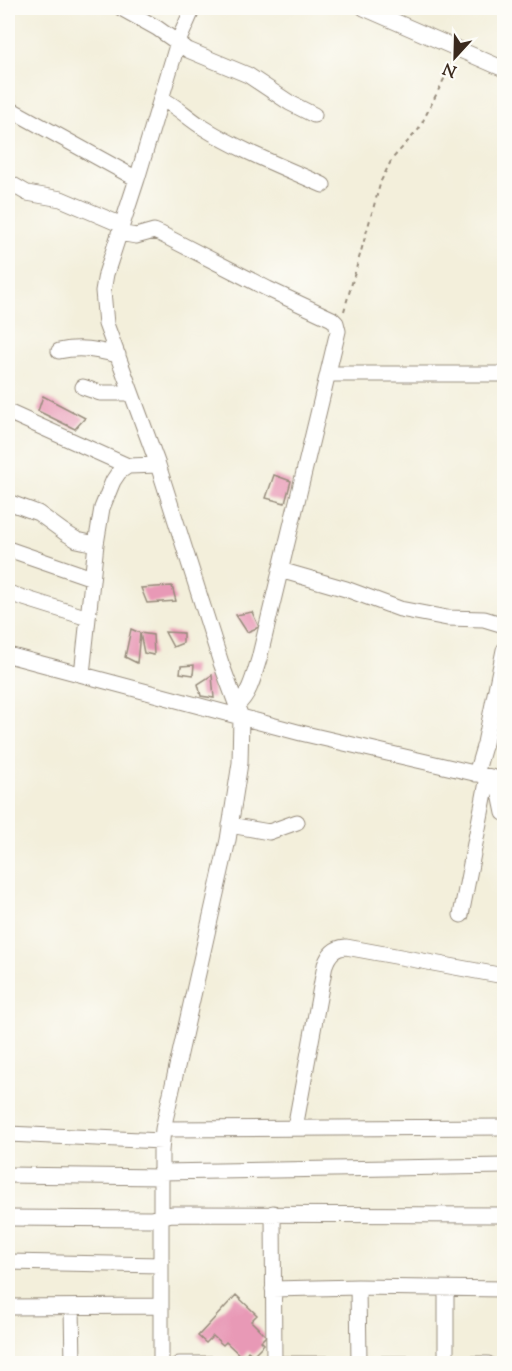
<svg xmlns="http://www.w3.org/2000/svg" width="512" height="1371" viewBox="0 0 512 1371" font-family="'Sorts Mill Goudy',serif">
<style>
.building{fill:#e899b6}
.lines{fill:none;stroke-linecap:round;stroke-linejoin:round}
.minor-casing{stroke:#978c7c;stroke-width:17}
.path{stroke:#978c7c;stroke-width:2;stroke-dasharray:4.5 4.5;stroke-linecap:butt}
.minor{stroke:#fff;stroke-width:15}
</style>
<rect width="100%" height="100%" fill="#fdfcf7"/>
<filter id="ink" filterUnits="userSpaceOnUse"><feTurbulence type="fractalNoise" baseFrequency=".0167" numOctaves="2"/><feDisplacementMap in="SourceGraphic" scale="12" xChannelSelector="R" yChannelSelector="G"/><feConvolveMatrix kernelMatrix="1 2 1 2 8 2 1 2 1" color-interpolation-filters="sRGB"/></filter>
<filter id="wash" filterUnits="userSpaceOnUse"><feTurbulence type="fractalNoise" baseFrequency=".008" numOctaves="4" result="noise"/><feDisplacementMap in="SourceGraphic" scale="24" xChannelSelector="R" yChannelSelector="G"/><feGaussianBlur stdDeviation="1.35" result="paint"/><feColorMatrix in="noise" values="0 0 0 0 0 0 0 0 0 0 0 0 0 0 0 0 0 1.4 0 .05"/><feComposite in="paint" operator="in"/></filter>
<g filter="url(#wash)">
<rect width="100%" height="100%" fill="#f3efdb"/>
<g id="blocks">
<path class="building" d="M43 396 85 418 75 429 38 411Z
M274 475 291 481 285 503 266 498Z
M172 586 176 601 147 603 141 588Z
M252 612 259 627 247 632 236 615Z
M131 629 140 633 137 663 125 657Z
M165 632 183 633V643L173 647Z
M140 633 153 635 154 655 144 653Z
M194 665 193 675 180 673 181 666Z
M212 675 214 698 201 696 198 684Z
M236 1295 257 1315 251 1321 266 1336 261 1341 264 1344 253 1355 248 1351 243 1358 226 1342 223 1345 213 1336 206 1343 198 1336Z"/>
</g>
</g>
<g filter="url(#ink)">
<use href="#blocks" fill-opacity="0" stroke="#978c7c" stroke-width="1.5"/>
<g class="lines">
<g class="minor-casing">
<path id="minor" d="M121 8 157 28 188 50 248 75 290 103 314 115
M364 8 504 69
M162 99C178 107 189 119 204 128 241 151 283 167 323 185
M8 108 137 179
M8 182 27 193 61 199 122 225
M119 233 136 236 154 231 161 234 268 289 332 319 336 323 338 331 259 659C254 675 250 694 237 705
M59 351C81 346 97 350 118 355
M328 374H504
M83 387 100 393H131
M8 412 128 466 158 465
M8 502 38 513 64 532 77 540 96 544
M8 549 92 578
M280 570 346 589 400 609 447 618 484 619 504 625
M8 593 88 618
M8 655 301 733 504 780
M82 674 96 544 102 508 113 481 119 472 128 466
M476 774 485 743 504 650
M497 779 504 813
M230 825 269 832 297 822
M461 915 488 777
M295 1128 325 965C329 954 334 948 346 947L504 976
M163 1129 504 1127
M8 1134 162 1141
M161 1172 504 1166
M8 1175 161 1177
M273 1213 274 1363
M8 1218 151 1219 172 1214 504 1215
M8 1262 161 1265
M358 1287 359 1363
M273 1289 358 1287 504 1289
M446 1289V1362
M8 1307 161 1306
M72 1307 73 1364
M161 1364V1151L163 1129 228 840 240 763 241 717 221 663 158 465 106 324 103 291 106 274 137 179 178 42 193 8
M179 1364H488"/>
</g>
<path class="path" d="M344 311 381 181 392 159 419 129 453 61"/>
<use href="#minor" class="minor"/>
</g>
</g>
<rect width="512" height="1371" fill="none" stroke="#fdfcf7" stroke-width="30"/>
<g transform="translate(455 57) rotate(202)" stroke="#fdfcf7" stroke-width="4.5" paint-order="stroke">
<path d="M0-4.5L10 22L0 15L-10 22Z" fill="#3b2a1e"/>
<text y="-9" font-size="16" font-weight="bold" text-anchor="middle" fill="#3b2a1e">N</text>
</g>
</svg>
